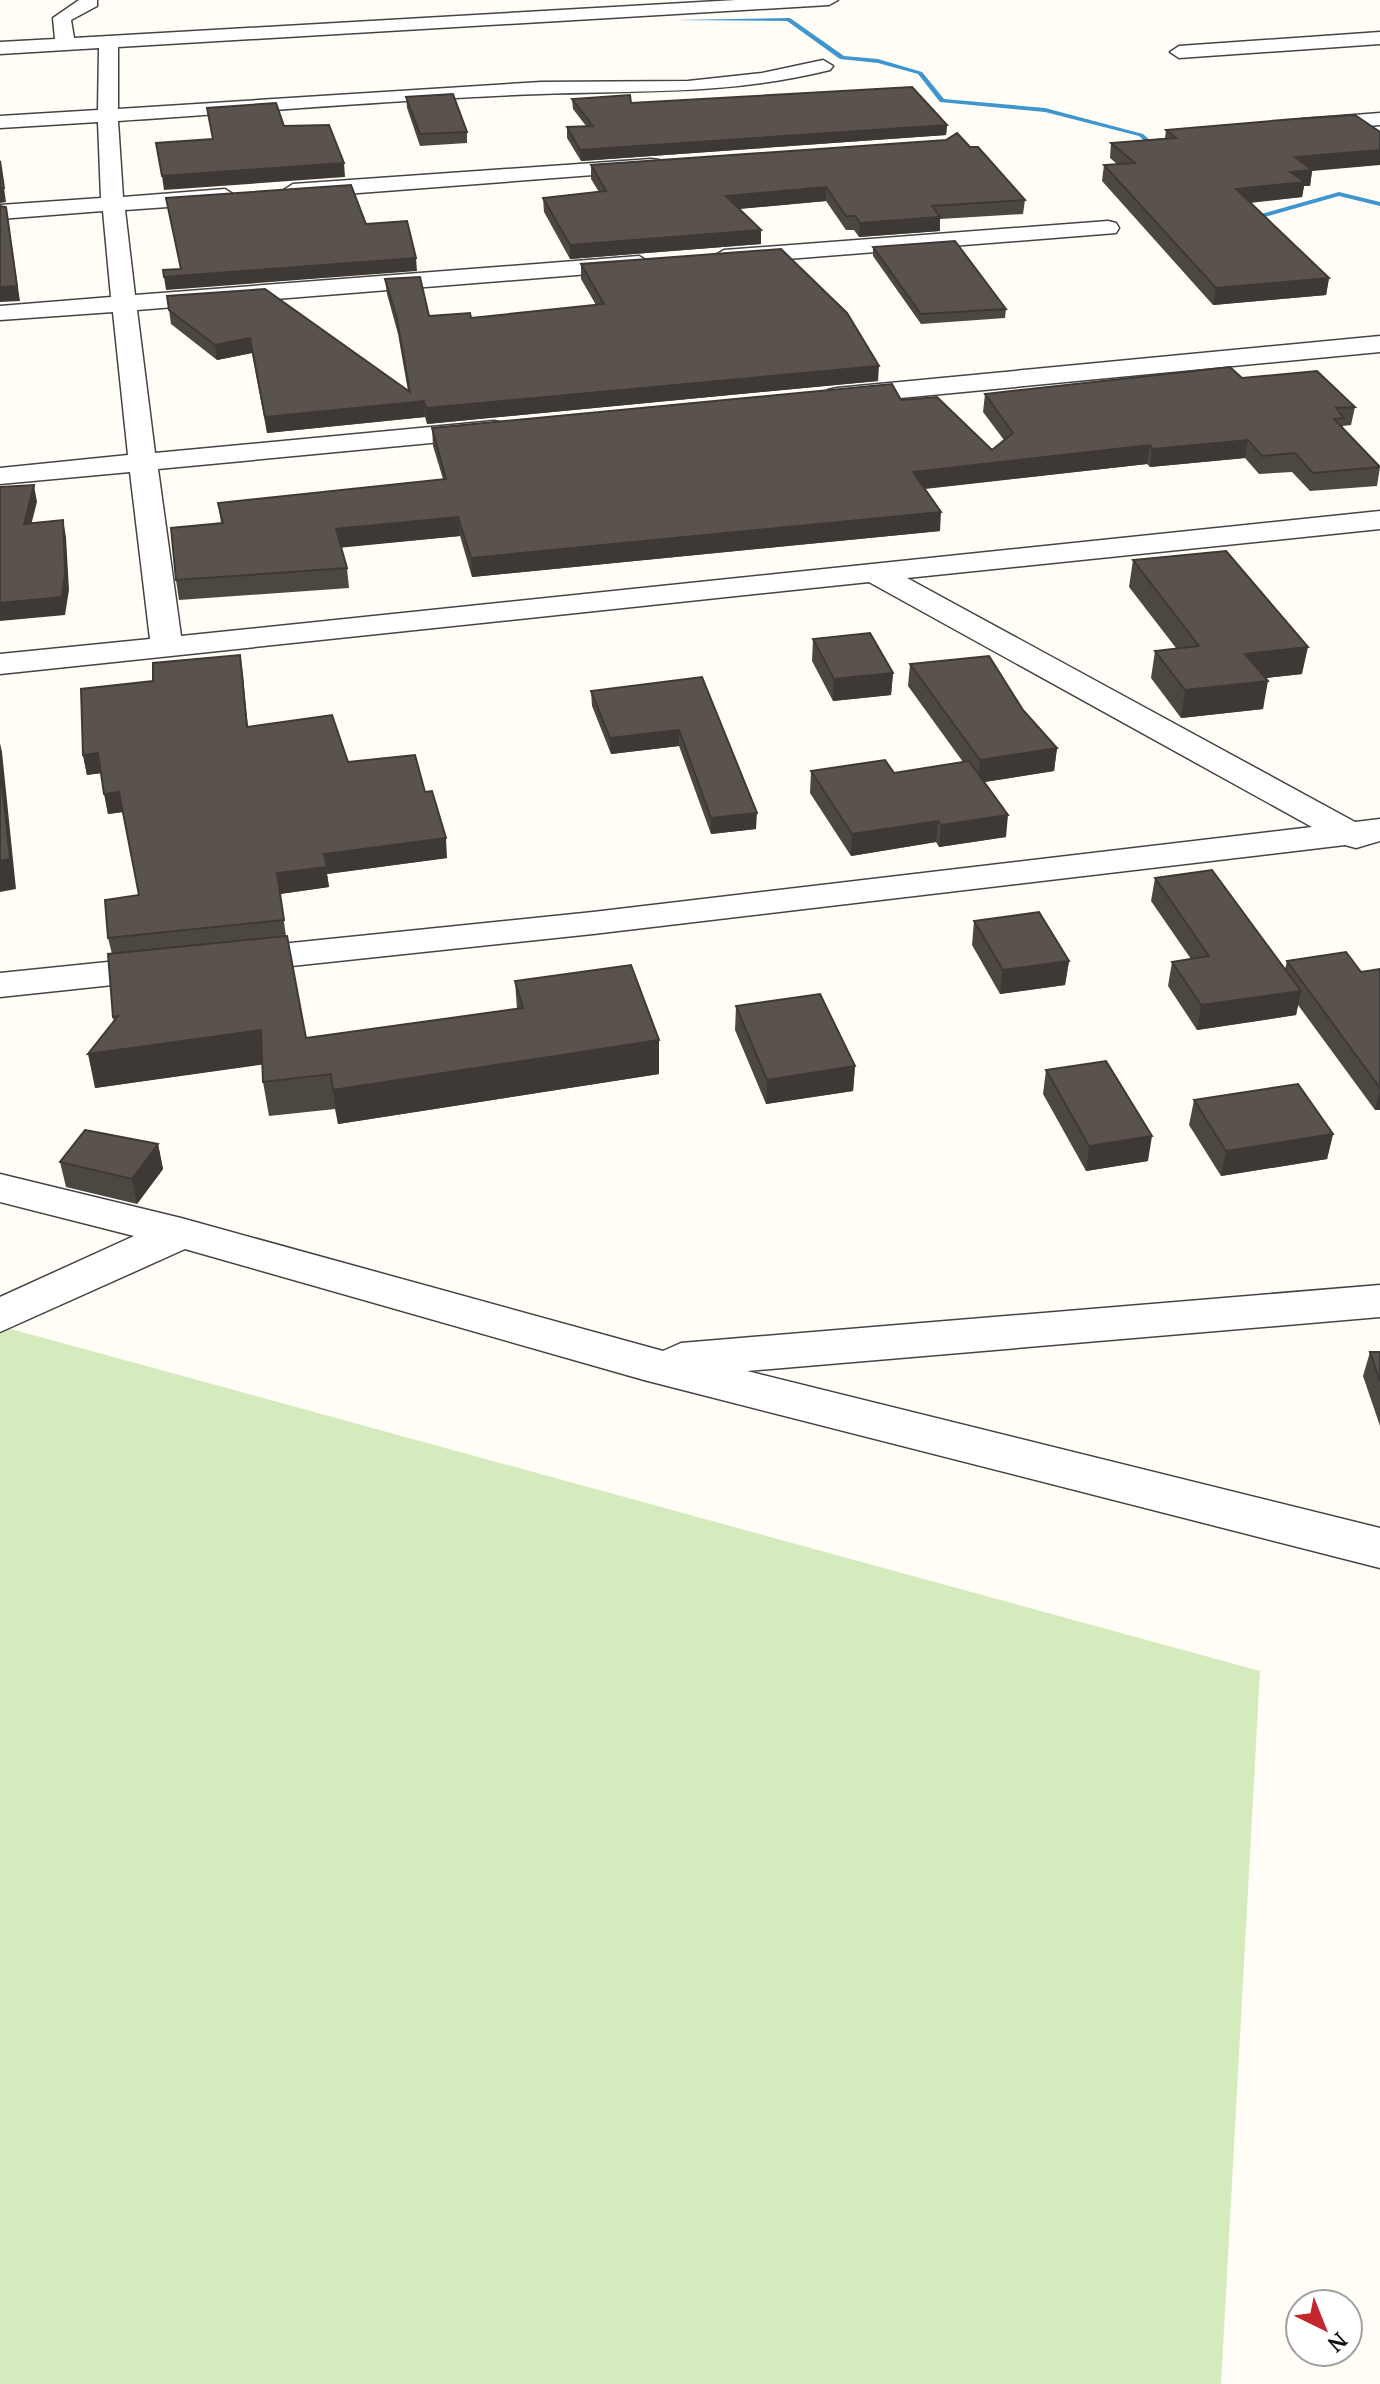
<svg xmlns="http://www.w3.org/2000/svg" width="1380" height="2384" viewBox="0 0 1380 2384" font-family="'PT Serif',serif">
<style>
.green{fill:#d5ebbd}
.lines{fill:none;stroke-linecap:round;stroke-linejoin:round}
.stream{fill:#3f96cf;fill-rule:evenodd}
.minor-casing{stroke:#444;stroke-width:3}
.minor{fill:#fff;fill-rule:evenodd}
.wall{fill:#4d4742}
.shaded-wall{fill:#3f3936}
.building{fill:#5a524d;stroke:#3f3936;stroke-width:2}
</style>
<rect width="100%" height="100%" fill="#fffdf5"/>
<path class="green" d="M0 1326 1260 1671 1221 2384H0Z"/>
<g class="lines">
<path class="stream" d="M790 18 844 56 878 59 922 72 944 99 1045 108 1143 134 1162 151 1157 152 1139 136 1045 112 940 102 918 74 878 63 840 59 787 21 675 20Z
M1339 192 1380 202V206L1339 196 1261 218 1241 213 1245 211 1261 214Z"/>
<g class="minor-casing">
<path id="minor" d="M79 0H97V6L71 20 74 38 736 0H838L829 5 118 47V109L541 82 688 81 762 73 823 60 833 66 830 70C728 95 644 90 541 94 400 99 259 112 118 121L123 197 225 189 236 196 225 203 125 210 135 295 639 256 651 263 639 270 137 310 155 453 494 421 504 423 508 429 504 435 494 437 158 469 181 636 1380 511V529L907 578 1355 822 1380 819V841L1356 848 1345 845 593 934 0 997V973L593 912 1312 827 869 582 0 674V654L150 639 130 472 0 484V468L128 455 113 312 0 320V306L111 297 103 211 0 219V205L101 198 98 122 0 128V116L98 110 99 48 0 54V42L55 39 53 18Z
M1380 32V44L1179 58 1170 52 1179 46Z
M1380 113V125L1302 131 1292 125 1302 119Z
M651 159 659 160 662 165 659 170 293 198 282 191 293 184Z
M1108 221 1116 223 1119 228 1116 233 724 264 712 257 724 250Z
M1380 336V352L837 404 828 402 824 396 828 390 837 388Z
M0 1174 181 1218 663 1351 681 1343 1380 1285V1317L747 1371 1380 1528V1568L644 1380 185 1249 0 1332V1297L134 1236 0 1202Z"/>
</g>
<use href="#minor" class="minor"/>
</g>
<path class="wall" d="M406 97 467 132V143L420 146 407 108Z
M572 99 947 125 946 135 581 161 567 138V127L586 126 573 109Z
M1166 130 1312 171 1310 186H1304L1302 197 1250 203 1329 278 1326 295 1213 305 1102 181 1104 165 1117 164 1110 158 1111 143 1165 138Z
M970 147 1025 200 1023 214 940 219V231L859 237 854 230H846L826 201 739 209 761 244 570 259 544 212 543 198 599 192 591 179V165Z
M873 247 1006 309 1005 318 921 324 873 256Z
M581 264 878 381 427 424 425 417 267 433 252 353 217 360 171 324 167 296 408 391 398 334 387 294 385 279 429 316 471 318 596 305 581 279Z
M1242 378 1355 407 1351 425 1343 426 1342 428 1380 467 1377 486 1310 491 1292 472 1259 474 1245 458 1150 467 1147 464 925 489 940 531 472 577 460 536 341 547 347 568 349 588 179 600 176 580 221 523 218 503 443 479 433 446 432 428 901 400 992 450 1004 440 983 412 985 394Z
M1133 560 1302 674 1265 678 1263 709 1181 718 1151 678 1155 651 1176 648 1129 587Z
M813 639 893 673 891 695 833 701 812 661Z
M240 655 248 727 348 762 425 792 447 858 327 874 329 887 280 894 286 936 306 1038 517 1009 515 981 659 1040V1074L338 1124 335 1109 269 1116 263 1082 262 1064 95 1088 114 1021 112 954 108 938 139 895 123 812 108 814 101 773 87 775 83 755 153 681Z
M910 664 1023 710 1057 748 1054 771 984 782 1006 837 939 847 936 842 851 856 810 793 811 771 894 773 963 762 908 686Z
M702 677 756 829 711 834 679 746 611 754 592 706 591 691Z
M1155 878 1285 969 1287 961 1361 972 1380 969V1110H1375L1298 1005 1296 1015 1197 1030 1168 986 1172 962 1191 959 1151 901Z
M974 921 1069 961 1065 985 1000 994 972 945Z
M736 1006 855 1066 853 1091 766 1104 735 1030Z
M1046 1070 1148 1161 1086 1171 1043 1094Z
M1194 1100 1333 1134 1327 1159 1221 1176 1189 1125Z
M158 1144 163 1169 137 1204 66 1187 60 1162Z
M1370 1352H1380V1426L1363 1376Z"/>
<path class="shaded-wall" d="M947 125 946 135 581 161 580 150Z
M1380 150V165L1312 171 1310 186H1304L1302 197 1233 204 1236 189 1290 172 1295 157Z
M0 159 6 202 0 203Z
M344 163 345 177 164 190 162 176Z
M826 187V201L726 210V196Z
M6 207 20 301 0 302V287Z
M940 217V231L859 237 860 223Z
M761 230V244L570 259V245Z
M416 258 417 271 166 290 164 277Z
M1329 278 1326 295 1213 305 1216 288Z
M250 338 252 353 217 360 215 345Z
M879 366 878 381 427 424 426 408Z
M424 401 425 417 267 433 265 417Z
M1248 440 1245 458 1150 467 1152 449Z
M1150 445 1147 464 912 490 913 472Z
M34 485 37 502 27 541 24 524Z
M941 512 940 531 472 577 471 558Z
M458 517 460 536 338 548 336 529Z
M63 520 66 537 69 590 65 615 0 621V603Z
M1308 647 1302 674 1240 681 1245 654Z
M240 655 243 674 249 747 247 727Z
M893 673 891 695 833 701 834 679Z
M1268 681 1263 709 1181 718 1185 690Z
M679 730V746L611 754 610 738Z
M0 743 2 752 16 889 0 892Z
M1057 748 1054 771 978 783 980 760Z
M98 753 102 773 87 775 83 755Z
M119 792 123 812 108 814 104 794Z
M757 813 756 829 711 834V818Z
M1008 815 1006 837 939 847 941 825Z
M938 821 936 842 851 856 852 834Z
M446 838 447 858 327 874 329 887 280 894 277 873 324 854Z
M1069 961 1065 985 1000 994 1003 970Z
M1301 991 1296 1015 1197 1030 1201 1005Z
M118 1016 261 1030 266 1064 95 1088 88 1054 120 1050 113 1017Z
M659 1040V1074L338 1124 333 1090Z
M855 1066 853 1091 766 1104 767 1080Z
M1380 1090V1110H1375Z
M1333 1134 1327 1159 1221 1176 1226 1151Z
M1152 1136 1148 1161 1086 1171 1089 1146Z
M158 1144 163 1169 137 1204 132 1179Z"/>
<path class="building" d="M912 87 947 125 580 150 567 127 593 126 572 99 630 95 631 103Z
M453 94 467 132 420 134 406 97Z
M276 103 284 126 329 125 344 163 162 176 156 143 213 139 207 108Z
M1355 115 1380 132V150L1295 157 1312 170 1290 172 1305 182 1236 189 1329 278 1216 288 1104 165 1135 163 1111 143 1176 138 1166 130 1294 119Z
M957 133 970 147H978L1025 200 932 206 940 217 860 223 855 216H846L826 187 726 196 761 230 570 245 543 198 606 191 591 165 946 140Z
M0 161 4 188H0Z
M351 185 366 224 407 221 416 258 164 277 163 270 181 269 166 198Z
M0 206 6 207 17 286 0 287Z
M955 241 1006 309 921 314 873 247Z
M781 249 847 313 879 366 426 408 424 401 265 417 250 338 215 345 169 310 167 296 265 289 410 392 397 319 385 279 420 277 429 316 470 313 471 318 604 304 581 264Z
M1230 367 1242 378 1317 371 1355 407 1336 408 1344 418 1334 419 1380 467 1313 473 1295 453 1262 456 1248 440 1152 449 1150 445 913 472 941 512 471 558 458 517 336 529 347 568 176 580 171 528 223 523 218 503 446 479 432 428 892 384 901 400 937 397 992 450 1013 433 985 394Z
M34 485 24 524 63 520 65 573 62 597 0 603V487Z
M1226 551 1308 647 1245 654 1268 681 1185 690 1155 651 1199 646 1133 560Z
M870 633 893 673 834 679 813 639Z
M240 655 247 727 332 715 348 762 415 755 425 792 432 791 446 838 324 854 327 867 277 873 284 920 108 938 105 900 139 895 119 792 104 794 98 753 83 755 81 689 153 681V663Z
M989 656 1023 710 1057 748 980 760 910 664Z
M702 677 757 813 711 818 679 730 610 738 591 691Z
M885 760 894 773 969 761 1008 815 941 825 938 821 852 834 811 771Z
M0 766 10 859 0 861Z
M1212 870 1301 991 1201 1005 1172 962 1209 956 1155 878Z
M1039 912 1069 961 1003 970 974 921Z
M287 936 306 1038 523 1008 515 981 631 965 659 1040 333 1090 331 1074 263 1082 261 1030 88 1054 118 1016 113 1017 108 954Z
M1346 952 1361 972 1380 969V1088L1287 961Z
M820 994 855 1066 767 1080 736 1006Z
M1106 1061 1152 1136 1089 1146 1046 1070Z
M1298 1084 1333 1134 1226 1151 1194 1100Z
M85 1130 158 1144 132 1179 60 1162Z
M1370 1352H1380V1381Z"/>
<g transform="translate(1324 2328) rotate(137)"><circle r="38" fill="#ffffff" stroke="#a0a0a0" stroke-width="2"/>
<path d="M0-6L14 30L0 20L-14 30Z" fill="#c4262e"/>
<text y="-12" font-size="22" font-weight="bold" text-anchor="middle" fill="#111111">N</text>
</g>
</svg>
